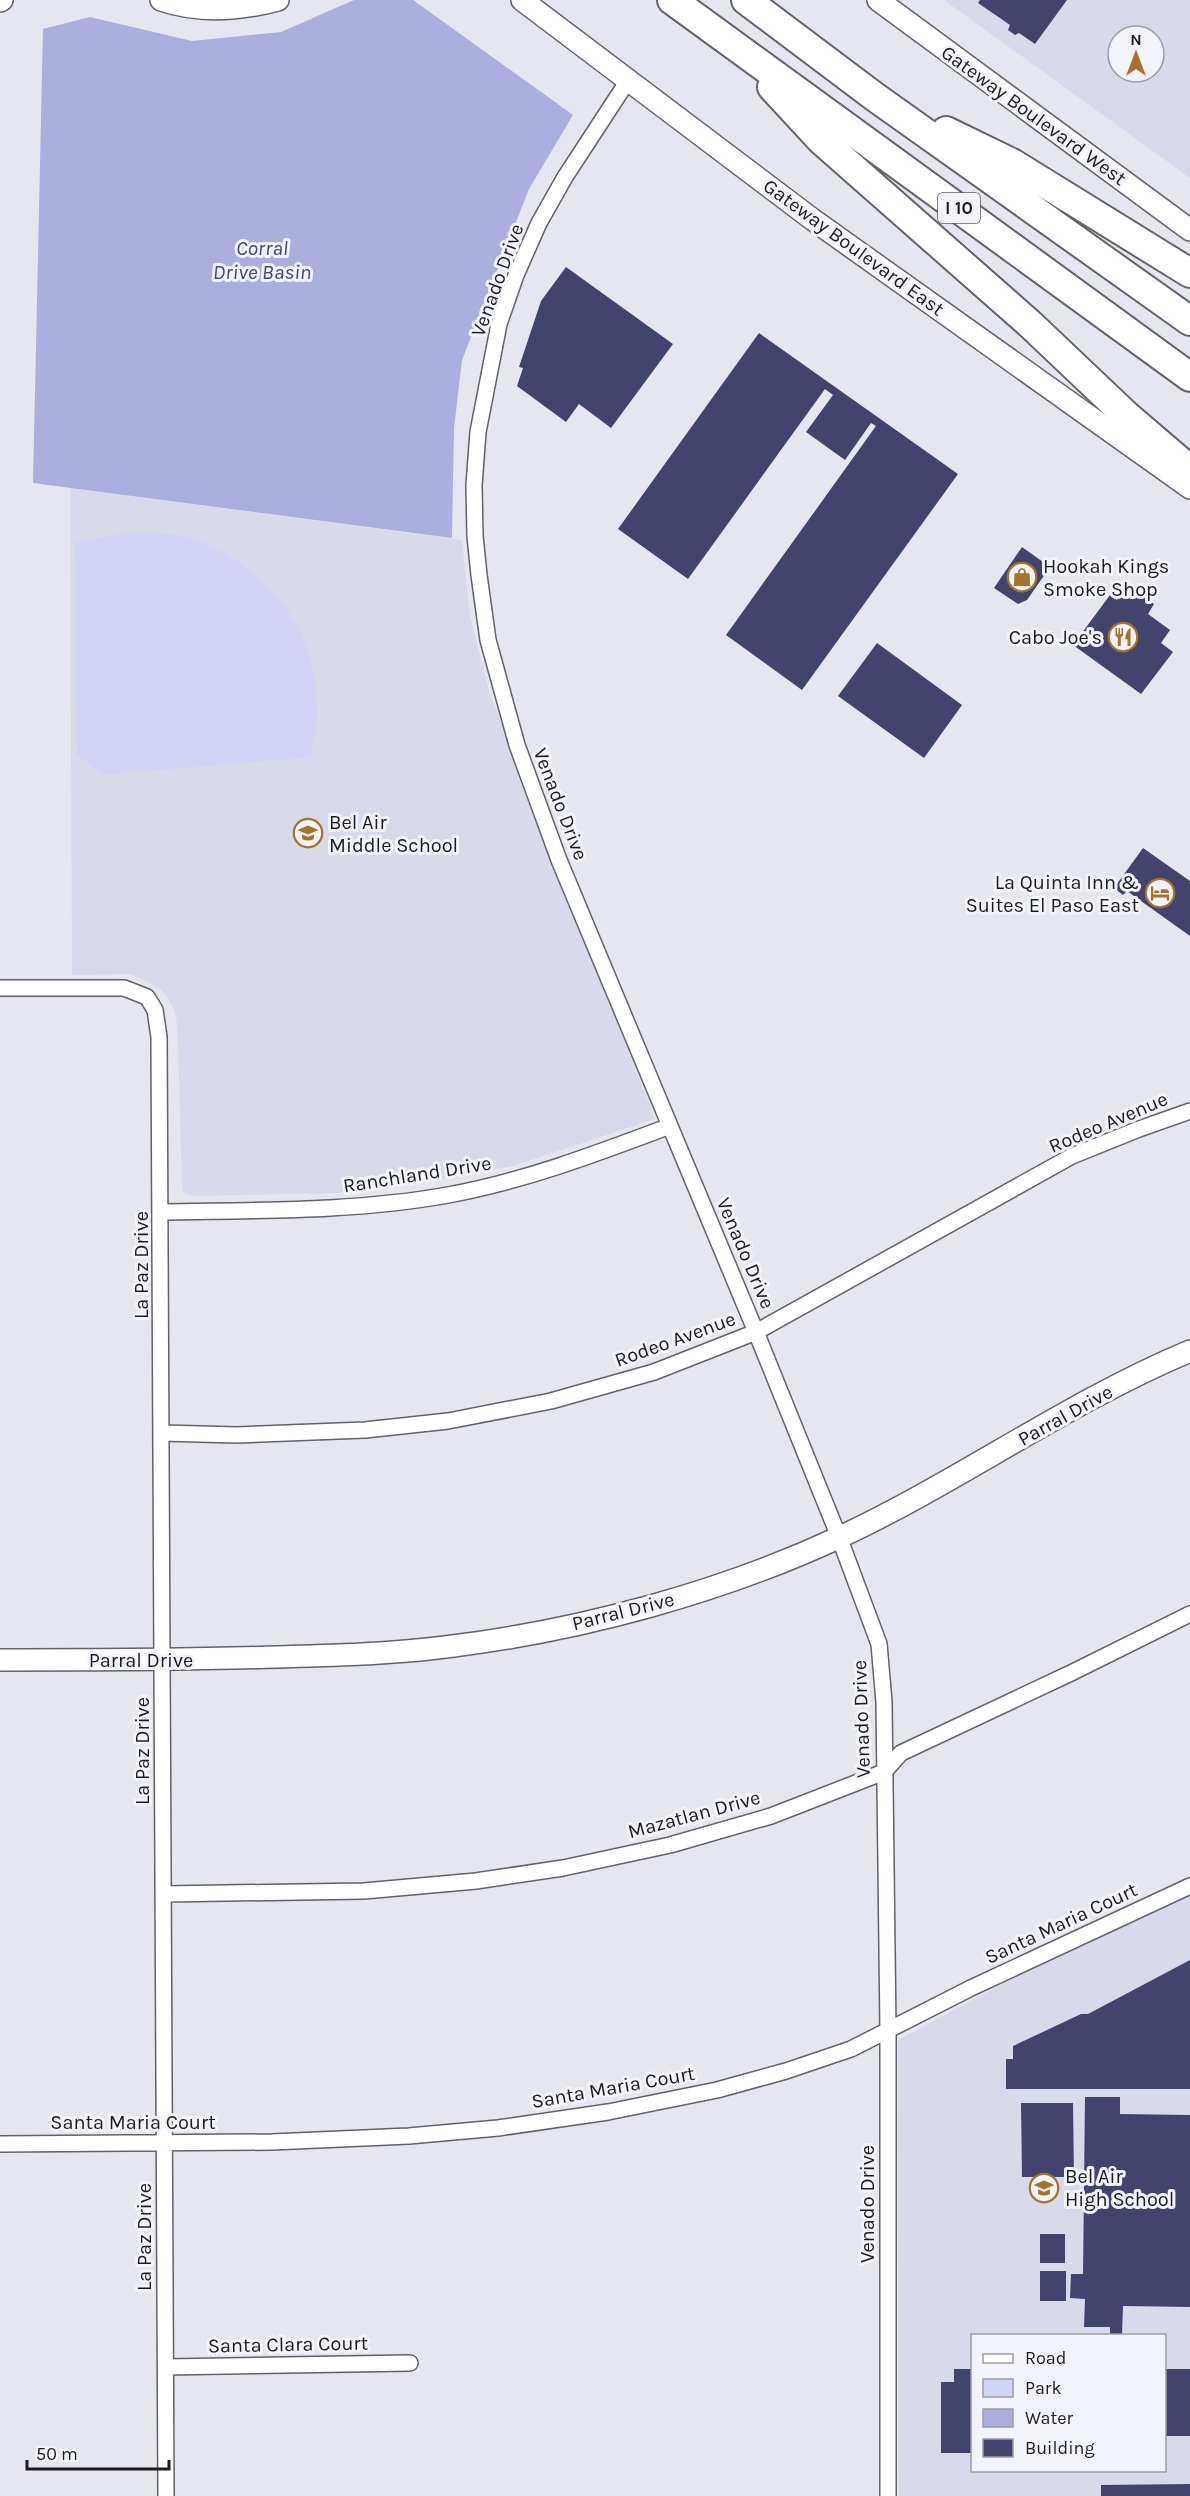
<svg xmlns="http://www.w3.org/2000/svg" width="1190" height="2496" viewBox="0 0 1190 2496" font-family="Karla,sans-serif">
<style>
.built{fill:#d8d9ea;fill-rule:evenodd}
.green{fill:#d2d4f6}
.water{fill:#abaedf}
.building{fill:#43446e}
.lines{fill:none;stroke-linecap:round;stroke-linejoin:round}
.street-casing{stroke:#61626a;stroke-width:18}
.secondary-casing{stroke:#61626a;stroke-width:24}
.highway-casing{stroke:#61626a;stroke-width:32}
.street{stroke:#fff;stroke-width:15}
.secondary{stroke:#fff;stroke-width:21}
.highway{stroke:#fff;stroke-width:28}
.labels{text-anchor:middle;stroke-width:6;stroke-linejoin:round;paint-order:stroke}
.shield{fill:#f3f3fd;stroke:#5c5c62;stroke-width:1.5}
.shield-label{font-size:18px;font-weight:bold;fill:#1c1c1f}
.street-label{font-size:20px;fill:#1c1c1f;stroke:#f3f3fd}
.poi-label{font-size:20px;fill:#1c1c1f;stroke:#f3f3fd;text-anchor:start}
.water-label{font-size:21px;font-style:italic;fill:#43427f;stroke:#f3f3fd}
</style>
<rect width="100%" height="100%" fill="#e5e6ef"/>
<path class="built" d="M944 0H1190V178ZM1118 36H1154V72H1118Z
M70 488 462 540 470 616 489 691 655 1119 513 1166 405 1186 337 1193 193 1196 182 1191 178 1033 176 1016 172 1005 160 988 131 974 72 975Z
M1190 1891V2496H899L898 2040 1147 1906ZM972 2336H1164V2470H972Z"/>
<path class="green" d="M125 533C147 533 173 532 194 539 251 560 301 609 313 670 317 689 318 711 316 730 314 739 312 747 311 757L102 775 77 754 75 543Z"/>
<path class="water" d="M354 0H413L573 115 529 189 462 360 454 428 452 538 33 483 43 29 90 17 192 41 281 32Z"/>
<path class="building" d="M980 0H1067L1035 44 1019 33 1015 35 1008 30 1010 25 978 3Z
M566 267 673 344 611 428 579 404 566 422 517 386 523 368 519 367 541 301Z
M759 333 958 474 802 690 726 635 876 426 871 423 845 460 806 432 833 395 825 389 688 579 618 529Z
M1022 547 1050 567 1027 600 1018 604 994 588Z
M1128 585 1154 604 1148 614 1170 630 1161 643 1173 652 1141 694 1073 645 1110 595 1117 600Z
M877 643 962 705 924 758 838 696Z
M1143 848 1190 881V936L1127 891 1123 895 1114 888Z
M1190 1960V2089H1006V2059H1013V2046L1081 2014H1088Z
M1085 2097H1120V2114L1190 2115V2307L1123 2306 1122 2336H1110V2327H1084L1085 2299 1070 2298 1071 2274H1083Z
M1021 2103H1073L1074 2177H1022Z
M1040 2234H1065V2263H1040Z
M1040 2271H1066V2301H1040Z
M954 2369H972V2453H941V2382H954Z
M1164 2369H1190V2436H1164Z
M1190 2484V2496H1101V2485Z"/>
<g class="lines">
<g class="street-casing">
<path id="street" d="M629 79 565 177 539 223 516 275 499 324 478 432 474 485 475 536 479 575 488 640 517 745 559 860 756 1332 839 1537 879 1644 884 1702 888 2030V2496
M0 988H124L147 997 155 1010 159 1037 166 2496
M161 1212C257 1210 354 1212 448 1195 525 1181 598 1153 670 1126
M162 1433 237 1435 365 1430 448 1421 551 1401 654 1372 756 1332 1072 1156 1139 1129 1190 1111
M164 1894 364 1891 476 1881 563 1868 670 1845 771 1816 884 1772 901 1753 1071 1673 1190 1614
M0 2144 272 2142 409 2136 498 2128 608 2112 717 2090 786 2071 851 2049 971 1988 1190 1886
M166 2367 410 2363"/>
</g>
<g class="secondary-casing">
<path id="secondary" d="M161 0C199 13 240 10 278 0
M522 0 812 219 1190 488
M878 0 1190 230
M0 1 2 0
M0 1660C93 1660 185 1660 277 1657 336 1655 395 1654 453 1646 582 1630 722 1592 840 1537 960 1481 1068 1402 1190 1351"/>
</g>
<g class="highway-casing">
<path id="highway" d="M672 0 1190 377
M746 0 875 97 1190 321
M772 87 821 140 1030 324 1127 416 1182 463 1190 473
M946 131 1012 163 1190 273"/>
</g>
<use href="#street" class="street"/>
<use href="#secondary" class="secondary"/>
<use href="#highway" class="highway"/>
</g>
<defs>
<g id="shop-ring" transform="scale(1.5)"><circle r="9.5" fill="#f3f3fd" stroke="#a6732a" stroke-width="1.5"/><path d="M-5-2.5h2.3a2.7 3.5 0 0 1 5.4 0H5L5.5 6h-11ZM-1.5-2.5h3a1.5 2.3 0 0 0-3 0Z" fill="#a6732a"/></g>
<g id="restaurant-ring" transform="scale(1.5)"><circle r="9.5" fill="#f3f3fd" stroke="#a6732a" stroke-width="1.5"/><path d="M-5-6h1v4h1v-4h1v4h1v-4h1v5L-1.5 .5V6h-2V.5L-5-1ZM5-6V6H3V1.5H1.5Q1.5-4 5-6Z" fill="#a6732a"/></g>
<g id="school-ring" transform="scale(1.5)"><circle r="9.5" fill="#f3f3fd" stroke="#a6732a" stroke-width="1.5"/><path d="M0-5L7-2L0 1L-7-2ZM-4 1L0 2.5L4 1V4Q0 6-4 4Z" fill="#a6732a"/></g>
<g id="hotel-ring" transform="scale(1.5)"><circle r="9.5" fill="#f3f3fd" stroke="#a6732a" stroke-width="1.5"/><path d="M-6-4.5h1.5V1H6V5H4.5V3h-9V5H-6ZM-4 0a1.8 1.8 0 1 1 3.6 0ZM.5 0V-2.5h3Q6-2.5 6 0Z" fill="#a6732a"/></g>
</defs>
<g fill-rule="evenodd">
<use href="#shop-ring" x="1022" y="577"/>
<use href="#restaurant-ring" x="1123" y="637"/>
<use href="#school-ring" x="308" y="833"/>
<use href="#hotel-ring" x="1160" y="893"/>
<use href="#school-ring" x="1044" y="2188"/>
</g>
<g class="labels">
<rect class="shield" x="938" y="193" width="42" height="30" rx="4.5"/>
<g class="shield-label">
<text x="959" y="214">I 10</text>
</g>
<g class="street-label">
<text transform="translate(1034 115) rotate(36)" y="7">Gateway Boulevard West</text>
<text transform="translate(854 247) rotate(36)" y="7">Gateway Boulevard East</text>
<text transform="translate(497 280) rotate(-70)" y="7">Venado Drive</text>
<text transform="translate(561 804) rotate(69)" y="7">Venado Drive</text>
<text transform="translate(1108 1122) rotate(-23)" y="7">Rodeo Avenue</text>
<text transform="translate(417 1174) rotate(-9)" y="7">Ranchland Drive</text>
<text transform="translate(746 1253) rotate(67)" y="7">Venado Drive</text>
<text transform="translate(141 1265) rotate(-90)" y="7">La Paz Drive</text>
<text transform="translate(675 1339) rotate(-20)" y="7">Rodeo Avenue</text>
<text transform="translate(1065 1415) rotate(-29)" y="7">Parral Drive</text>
<text transform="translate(623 1611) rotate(-14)" y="7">Parral Drive</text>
<text x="141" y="1667">Parral Drive</text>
<text transform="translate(861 1719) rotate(-92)" y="7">Venado Drive</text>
<text transform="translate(142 1751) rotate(-90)" y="7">La Paz Drive</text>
<text transform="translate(694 1814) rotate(-15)" y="7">Mazatlan Drive</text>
<text transform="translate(1061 1923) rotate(-25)" y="7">Santa Maria Court</text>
<text transform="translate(613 2087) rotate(-10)" y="7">Santa Maria Court</text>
<text x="133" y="2129">Santa Maria Court</text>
<text transform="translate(867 2204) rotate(-90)" y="7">Venado Drive</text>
<text transform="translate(144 2237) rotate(-90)" y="7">La Paz Drive</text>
<text transform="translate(288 2344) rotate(-1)" y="7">Santa Clara Court</text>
</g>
<g class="poi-label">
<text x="1043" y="573">Hookah Kings<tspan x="1043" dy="23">Smoke Shop</tspan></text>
<text x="1102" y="644" text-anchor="end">Cabo Joe's</text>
<text x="329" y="829">Bel Air<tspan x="329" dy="23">Middle School</tspan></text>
<text x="1139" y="889" text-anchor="end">La Quinta Inn &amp;<tspan x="1139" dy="23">Suites El Paso East</tspan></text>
<text x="1065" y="2183">Bel Air<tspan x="1065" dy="23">High School</tspan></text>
</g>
<g class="water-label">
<text x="262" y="255">Corral<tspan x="262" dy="24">Drive Basin</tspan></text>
</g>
</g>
<rect x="971" y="2334" width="195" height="138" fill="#f3f3fd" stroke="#9d9da4" stroke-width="1.5"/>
<rect x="983" y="2354" width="30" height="9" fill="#ffffff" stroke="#9d9da4" stroke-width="1.5"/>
<text x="1025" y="2364" font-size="18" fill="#1c1c1f">Road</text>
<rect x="983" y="2379" width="30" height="18" fill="#d2d4f6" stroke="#9d9da4" stroke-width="1.5"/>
<text x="1025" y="2394" font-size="18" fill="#1c1c1f">Park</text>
<rect x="983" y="2409" width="30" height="18" fill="#abaedf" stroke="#9d9da4" stroke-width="1.5"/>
<text x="1025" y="2424" font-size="18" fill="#1c1c1f">Water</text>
<rect x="983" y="2439" width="30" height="18" fill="#43446e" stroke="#9d9da4" stroke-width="1.5"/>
<text x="1025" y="2454" font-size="18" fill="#1c1c1f">Building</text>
<g transform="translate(1136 54)"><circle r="28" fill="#f3f3fd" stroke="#9d9da4" stroke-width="1.5"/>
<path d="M0-4.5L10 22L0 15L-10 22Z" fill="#a6732a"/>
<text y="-9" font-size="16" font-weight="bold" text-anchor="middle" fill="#1c1c1f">N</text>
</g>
<path d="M27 2460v9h142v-9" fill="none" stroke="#1c1c1f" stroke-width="3"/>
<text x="36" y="2460" font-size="18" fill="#1c1c1f" stroke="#f3f3fd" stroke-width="4.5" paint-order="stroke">50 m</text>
</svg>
